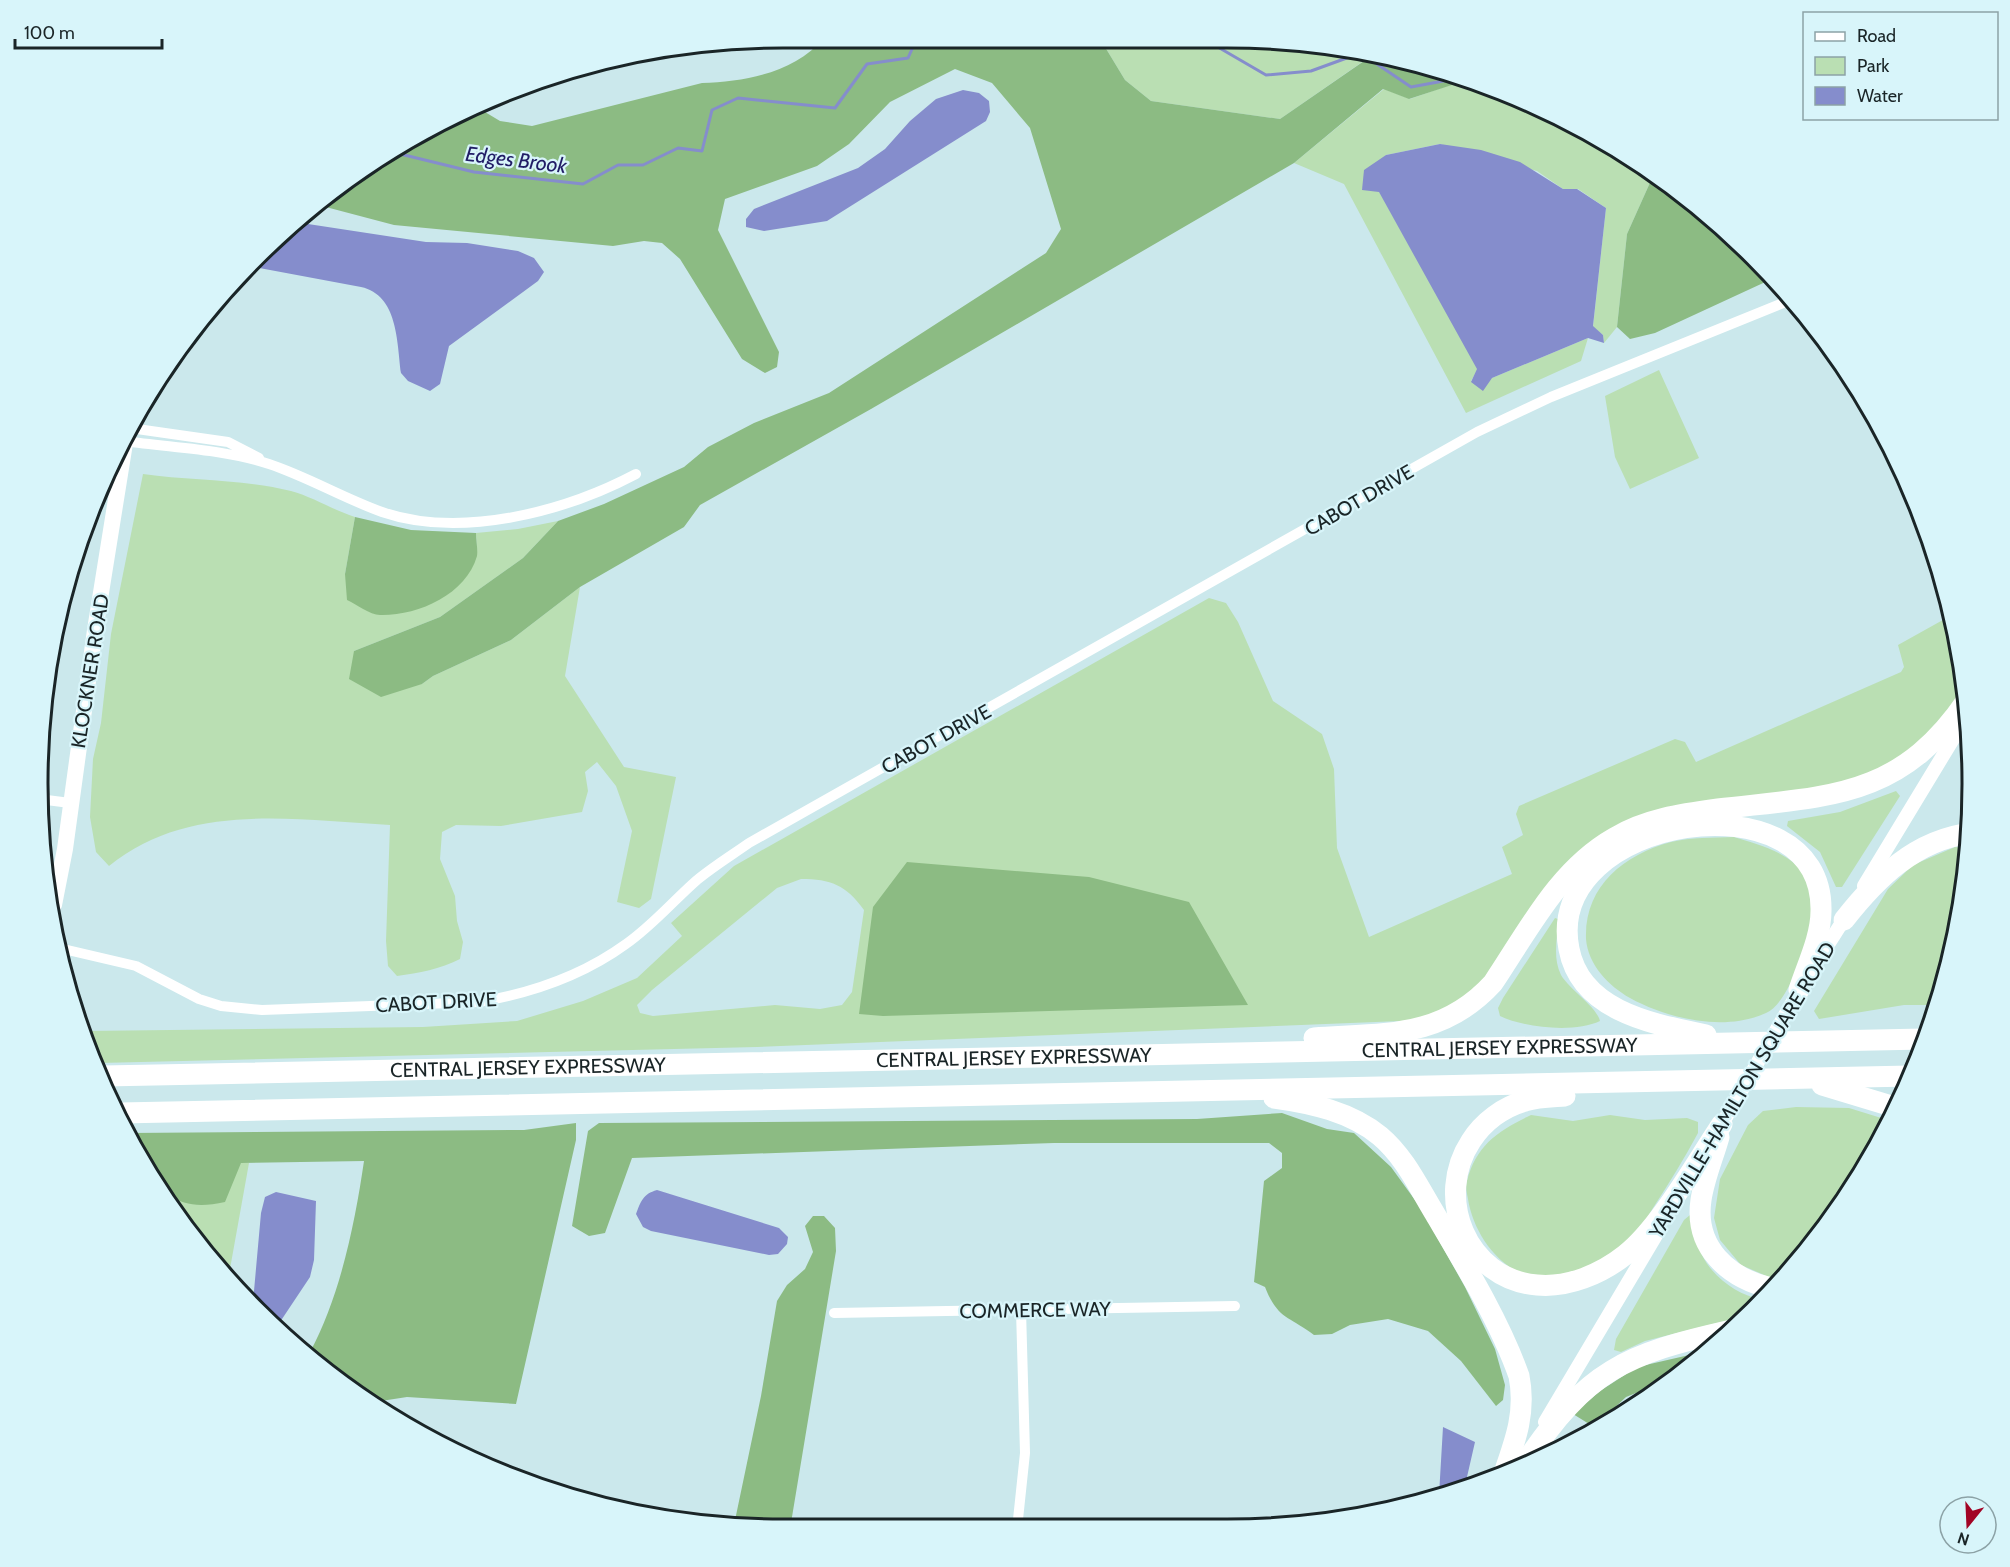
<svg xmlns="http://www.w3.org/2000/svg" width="2010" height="1567" viewBox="0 0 2010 1567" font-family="Cabin,sans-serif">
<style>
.green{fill:#badfb3;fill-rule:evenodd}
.forest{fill:#8cbb83}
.water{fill:#858dcc}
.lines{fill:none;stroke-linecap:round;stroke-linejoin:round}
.stream{stroke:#858dcc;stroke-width:3}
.minor{stroke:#fff;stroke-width:10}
.tertiary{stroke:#fff;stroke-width:14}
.secondary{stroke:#fff;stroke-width:16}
.motorway{stroke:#fff;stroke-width:21}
.labels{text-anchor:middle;stroke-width:4.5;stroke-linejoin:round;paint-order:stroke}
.street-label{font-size:20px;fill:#1a2527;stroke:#d8f5fa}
.water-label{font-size:21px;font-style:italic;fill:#211d66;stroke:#d8f5fa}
.rim{fill:none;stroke:#1a2527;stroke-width:3}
</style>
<rect width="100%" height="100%" fill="#cbe8ec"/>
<path class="green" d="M1042 38 1275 39 1352 54 1365 60 1280 119 1151 101 1125 80 1105 47 1053 48Z
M1464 80H1474L1599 137 1653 176 1627 234 1617 327 1604 343 1603 335 1593 327 1606 208 1578 189H1563L1537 171 1440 144 1386 155 1362 189 1379 191 1478 369 1471 381 1492 378 1588 338 1581 361 1466 413 1344 184 1294 163 1384 89 1410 99Z
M1659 370 1699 458 1630 489 1615 457 1605 396Z
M143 474C192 481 242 479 291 491 313 497 333 510 355 517L345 574 477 555 476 533 518 529 558 521 523 558 440 617 354 651 422 684 433 676 511 640 580 587 565 676 624 767 676 777 651 899 639 908 617 902 632 831 616 786 597 762 585 772 588 791 582 812 501 826 456 825 442 832 440 859 455 896 457 921 463 942 460 959C440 969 419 973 397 976L388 966 386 941 390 825C294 820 189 801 109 866L96 852 90 817 93 759 101 723 111 634Z
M1209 598 1226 603 1238 622 1273 701 1322 734 1334 769 1337 848 1369 937 1512 874 1502 847 1523 835 1516 814 1519 806 1675 739 1685 742 1696 762 1901 672 1904 667 1898 645 1950 616 1966 686 1942 723 1913 755 1864 778 1623 824 1480 987 1425 1020 757 1047 99 1063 85 1031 423 1027 517 1021 583 1001 637 978 682 936 671 923 734 866ZM801 879C831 879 846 885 864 910L852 992 842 1005 820 1009 775 1005 653 1016 640 1013 637 1005 652 990 777 888Z
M1896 791 1900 796 1842 887H1836L1820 852 1787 826 1788 821 1840 812Z
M1734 837C1760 845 1793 853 1807 879 1811 884 1811 894 1812 901 1813 908 1815 916 1815 923 1814 937 1802 956 1797 969 1791 983 1780 1007 1766 1013 1725 1032 1668 1019 1630 998 1609 986 1588 965 1586 939 1584 887 1623 855 1671 842 1691 837 1714 838 1734 837Z
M1955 847 1968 848 1947 976 1936 1005H1904L1819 1019 1814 1011 1888 889 1913 865Z
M1555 918 1558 919C1558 938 1552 956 1561 975 1570 990 1597 1007 1600 1021 1575 1033 1525 1028 1500 1016L1498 1008 1503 998Z
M1796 1107 1849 1108 1891 1121 1819 1237 1778 1281 1741 1265 1720 1240 1714 1218 1720 1179 1748 1125 1763 1111Z
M1531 1115 1573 1121 1610 1115 1645 1120 1687 1118 1698 1122V1133C1684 1159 1669 1183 1653 1208 1647 1217 1642 1230 1633 1238 1614 1256 1575 1279 1548 1279 1505 1279 1474 1237 1468 1199 1467 1193 1465 1186 1467 1181 1476 1145 1499 1130 1531 1115Z
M241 1163H249L228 1280 160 1188 177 1201Z
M1690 1215C1699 1228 1696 1242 1702 1255 1712 1276 1738 1296 1761 1299L1745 1316 1645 1341 1621 1352 1614 1350 1616 1339 1684 1220Z"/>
<path class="forest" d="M824 38H1042L1053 48 1105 47 1125 80 1151 101 1280 119 1364 61 1352 54 1474 80 1464 81 1409 99 1383 89 1294 163 871 409 700 505 684 527 580 587 511 640 433 676 422 684 381 697 349 679 354 651 440 617 523 558 558 521 604 504 684 467 708 447 754 423 829 393 1046 253 1061 229 1030 128 992 83 955 69 890 102 849 144 817 166 725 199 718 230 779 352 777 367 765 373 742 359 680 259 662 243 644 241 613 246 394 225 322 206 410 138 480 109 500 121 532 126 702 83C746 82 795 72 824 38Z
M1653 176 1718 222 1774 278 1655 333 1630 339 1617 327 1627 234Z
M355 517 411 530 476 533C476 540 478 550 477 556 466 595 417 616 380 615 370 615 356 604 347 600L345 574Z
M907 862 1089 877 1189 902 1248 1005 883 1016 859 1014 873 907Z
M1282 1113 1327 1129 1354 1133 1391 1167 1420 1207 1465 1287 1495 1349 1505 1385 1503 1400 1496 1406 1461 1361 1428 1331 1388 1319 1350 1325 1332 1334 1314 1335C1289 1316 1278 1320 1265 1287L1254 1282 1264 1181 1282 1168V1153L1269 1143H1054L632 1158 605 1233 589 1236 572 1226 588 1131 599 1123 1197 1119Z
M576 1123V1140L516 1404 407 1397 368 1403 310 1352C340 1297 355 1223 364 1161L241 1163 225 1202C185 1211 165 1200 147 1164H143L128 1133 524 1130Z
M813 1216H824L835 1228 836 1251 790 1529 734 1525 761 1396 777 1301 787 1285 805 1269 813 1252 805 1226Z
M1711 1350 1671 1379 1626 1397 1594 1427 1573 1414 1600 1391 1637 1367Z"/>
<path class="water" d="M963 90 979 93 989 101 990 112 986 121 827 221 764 231 746 227V219L754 209 858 168 885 149 910 121 936 99Z
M1440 144 1481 150 1520 162 1563 189H1577L1606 208 1593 326 1603 335 1604 343 1588 338 1492 378 1483 391 1471 382 1477 369 1379 192 1362 190 1364 170 1386 155Z
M302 221 308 224 426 242 467 243 518 251 534 258 544 272 538 281 449 346 440 384 430 391 408 381 401 373C397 342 398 295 361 287L248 266 256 256Z
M657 1190 779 1228 788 1237 787 1244 778 1254 769 1255 651 1231 643 1227 636 1214C641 1201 643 1194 657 1190Z
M276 1192 316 1201 314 1260 310 1277 280 1322H276L253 1302 261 1213 265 1197Z
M1443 1427 1475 1442 1464 1490 1439 1495Z"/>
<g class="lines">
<path class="stream" d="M1204 39 1266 75 1311 71 1355 55
M1368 58 1411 87 1465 77
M392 152 474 172 583 184 618 165H643L678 148 702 151 712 110 738 98 835 108 867 64 908 58 917 38"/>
<path class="minor" d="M130 428 228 442 259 458
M125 441C172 448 223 449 269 464 308 477 343 498 382 512 461 539 564 512 636 474
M39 799 70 803
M59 948 136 966 199 999 221 1006 262 1010 479 1002C532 993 582 976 626 944 652 926 673 901 697 880 714 866 732 855 749 843L1477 432 1551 397 1793 299
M834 1313 1235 1306
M1017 1529 1025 1453 1021 1310"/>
<path class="tertiary" d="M1864 886 1967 716
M1815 965 1848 913
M1718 1131 1803 984
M1545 1422 1658 1232"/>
<path class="secondary" d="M54 905 65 849 95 630 126 437"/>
<g class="motorway">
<path d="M1844 920C1877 878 1915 840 1971 833"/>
<path d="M1706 1035C1654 1024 1581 1012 1569 949 1542 815 1824 772 1821 911 1821 937 1807 965 1799 990"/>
<path d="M1314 1038C1384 1033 1442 1039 1493 983 1528 931 1558 870 1614 838 1646 819 1681 814 1718 809 1827 796 1899 800 1967 700"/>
<path id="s1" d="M104 1076 1924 1039"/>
<path d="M1822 1085 1898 1108"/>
<path d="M1565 1096C1552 1097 1538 1097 1525 1101 1503 1107 1483 1122 1471 1141 1434 1197 1466 1279 1537 1285 1568 1288 1601 1274 1625 1255 1659 1229 1697 1161 1722 1124"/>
<path d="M1274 1098C1311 1103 1351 1112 1380 1136 1405 1157 1419 1188 1435 1214 1464 1263 1500 1322 1519 1376 1526 1411 1516 1439 1504 1473"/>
<path d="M120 1113 1910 1076"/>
<path d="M1719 1137C1713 1158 1704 1179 1701 1200 1694 1247 1728 1278 1771 1288"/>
<path d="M1525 1463C1587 1370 1625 1354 1732 1330"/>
</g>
</g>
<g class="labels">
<g class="street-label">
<text transform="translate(1359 500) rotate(-30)" y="7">CABOT DRIVE</text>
<text transform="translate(90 671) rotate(-81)" y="7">KLOCKNER ROAD</text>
<text transform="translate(936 739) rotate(-29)" y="7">CABOT DRIVE</text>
<text transform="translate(436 1002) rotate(-3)" y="7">CABOT DRIVE</text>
<text dy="7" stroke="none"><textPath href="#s1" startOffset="1396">CENTRAL JERSEY EXPRESSWAY</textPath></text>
<text dy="7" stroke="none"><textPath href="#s1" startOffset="910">CENTRAL JERSEY EXPRESSWAY</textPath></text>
<text dy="7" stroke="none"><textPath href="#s1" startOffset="424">CENTRAL JERSEY EXPRESSWAY</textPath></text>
<text transform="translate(1742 1090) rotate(-59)" y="7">YARDVILLE-HAMILTON SQUARE ROAD</text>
<text transform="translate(1035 1310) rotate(-1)" y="7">COMMERCE WAY</text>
</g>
<g class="water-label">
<text transform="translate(516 160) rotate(7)" y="7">Edges Brook</text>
</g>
</g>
<path d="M0 0H2010V1567H0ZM783 48H1227A735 735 0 0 1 1962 783V784A735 735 0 0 1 1227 1519H783A735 735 0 0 1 48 784V783A735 735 0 0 1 783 48Z" fill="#d8f5fa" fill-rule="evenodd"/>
<path class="rim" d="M783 48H1227A735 735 0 0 1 1962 783V784A735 735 0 0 1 1227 1519H783A735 735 0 0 1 48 784V783A735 735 0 0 1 783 48Z"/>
<rect x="1803" y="12" width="195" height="108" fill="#d8f5fa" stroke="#8ca2a6" stroke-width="1.5"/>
<rect x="1815" y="32" width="30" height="9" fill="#ffffff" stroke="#8ca2a6" stroke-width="1.5"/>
<text x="1857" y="42" font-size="18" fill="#1a2527">Road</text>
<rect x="1815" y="57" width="30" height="18" fill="#badfb3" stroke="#8ca2a6" stroke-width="1.5"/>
<text x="1857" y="72" font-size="18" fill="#1a2527">Park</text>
<rect x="1815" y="87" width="30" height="18" fill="#858dcc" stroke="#8ca2a6" stroke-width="1.5"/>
<text x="1857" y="102" font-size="18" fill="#1a2527">Water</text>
<g transform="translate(1968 1525) rotate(198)"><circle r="28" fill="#d8f5fa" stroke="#8ca2a6" stroke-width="1.5"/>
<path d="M0-4.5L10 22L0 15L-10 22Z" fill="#a20425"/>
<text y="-9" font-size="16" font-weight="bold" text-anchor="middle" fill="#1a2527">N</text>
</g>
<path d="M15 39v9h147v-9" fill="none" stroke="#1a2527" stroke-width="3"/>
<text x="24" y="39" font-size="18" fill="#1a2527" stroke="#d8f5fa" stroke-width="4.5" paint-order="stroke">100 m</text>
</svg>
